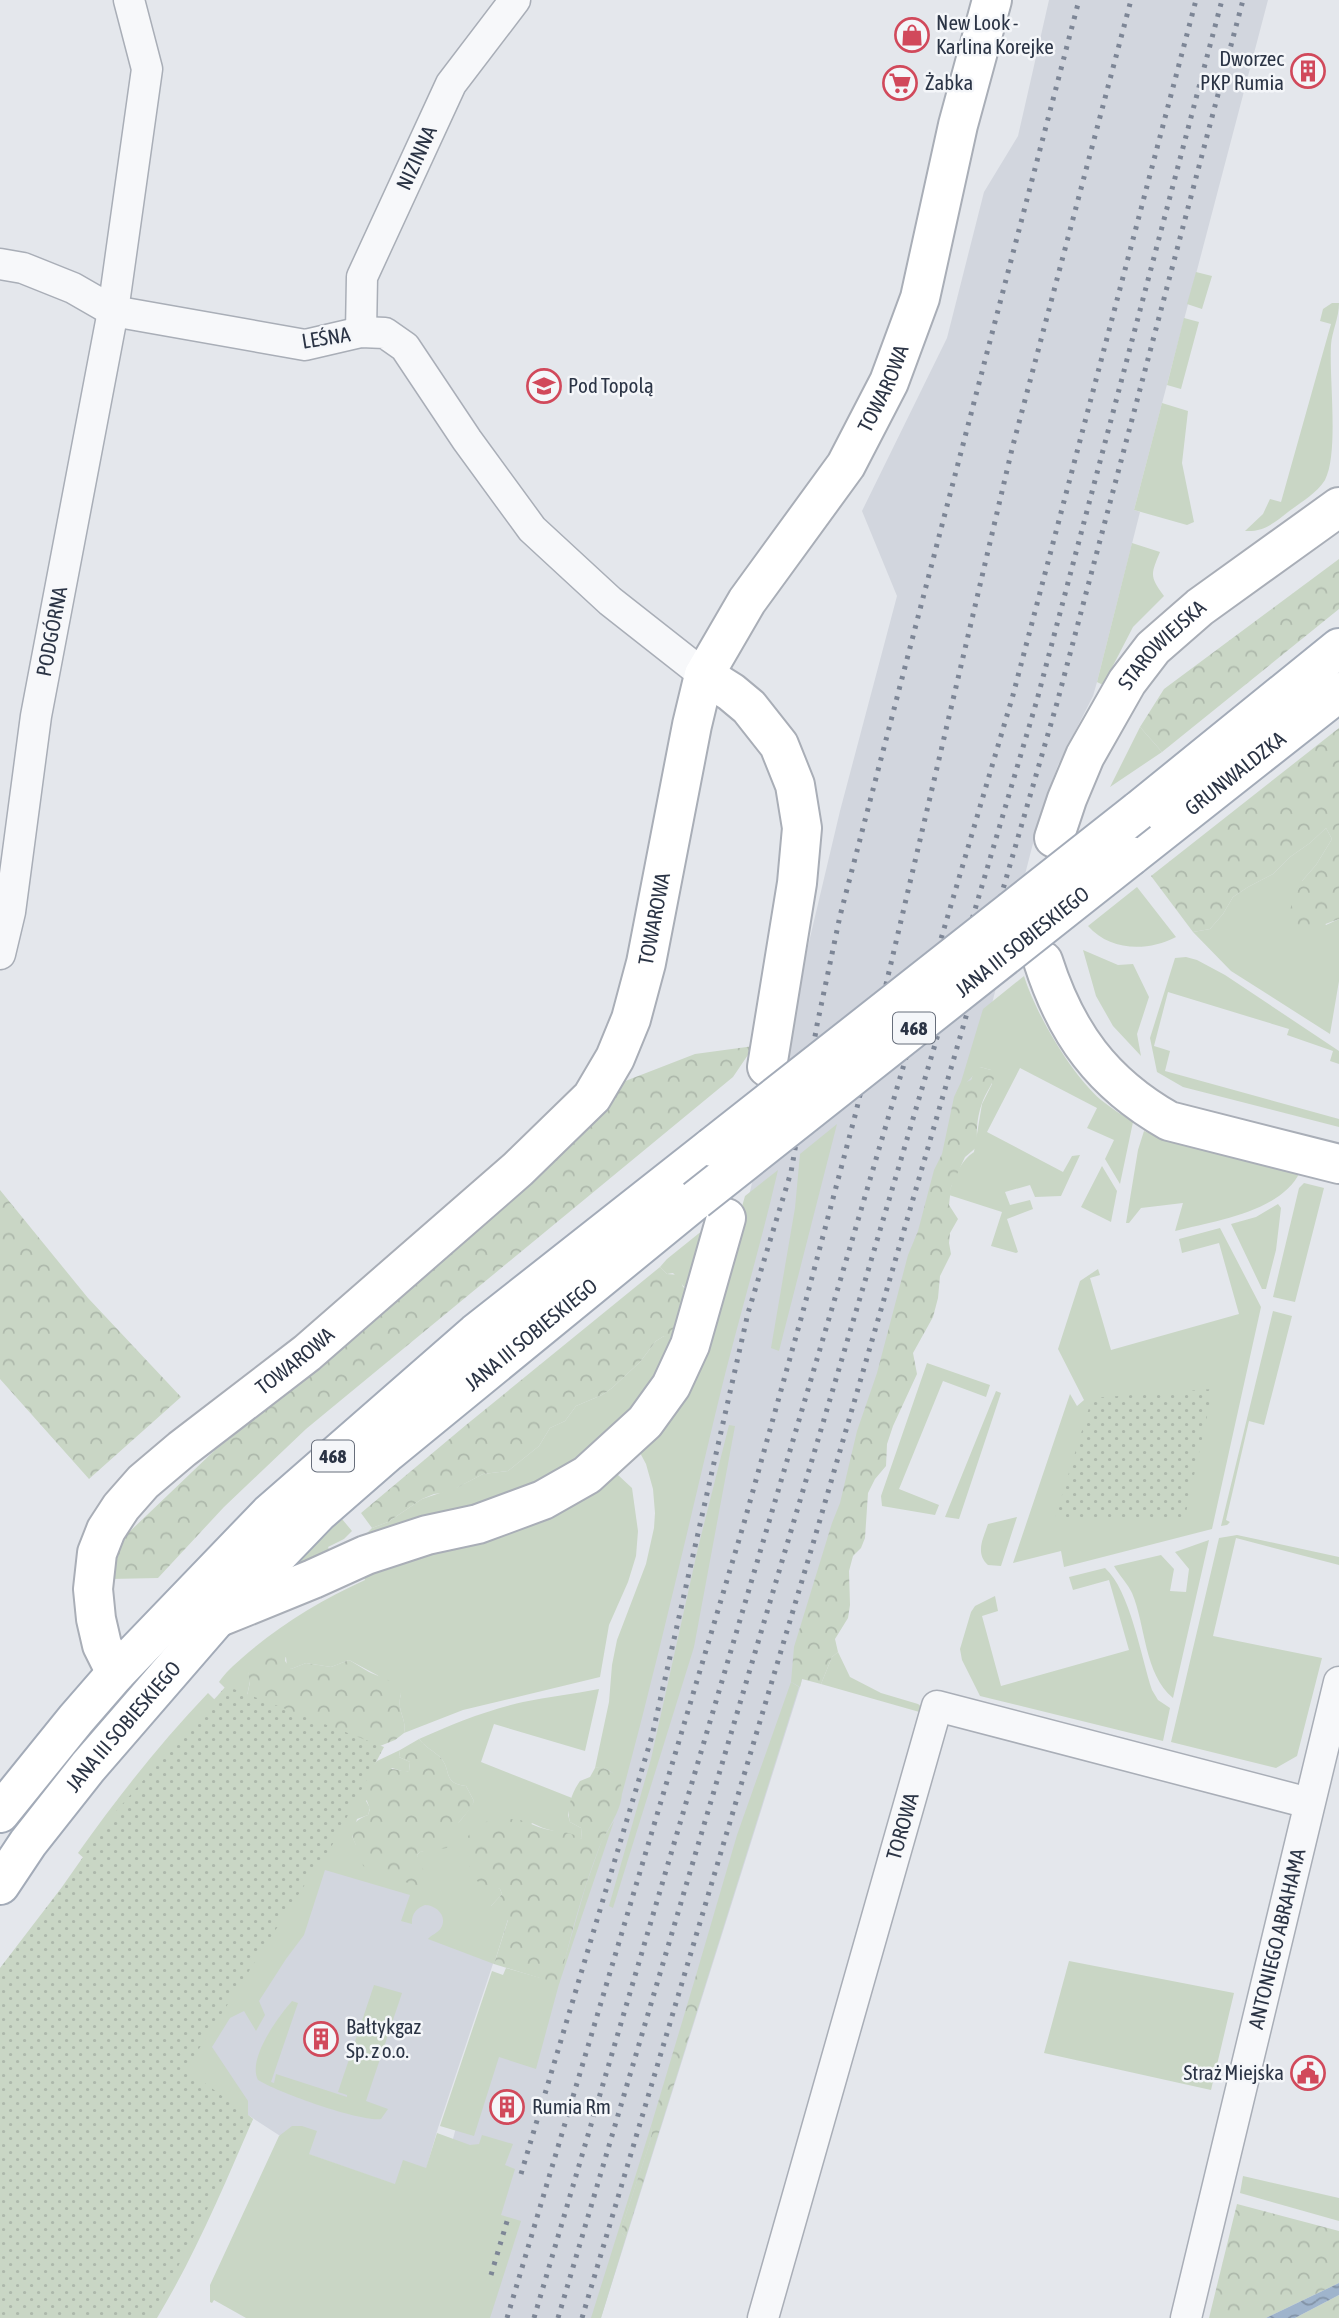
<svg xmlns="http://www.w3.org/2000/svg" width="1339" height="2318" viewBox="0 0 1339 2318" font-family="'Asap Condensed',sans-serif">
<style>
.built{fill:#d2d6de}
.grass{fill:#c9d6c5}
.forest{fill:url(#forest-crowns)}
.park{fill:url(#park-dots)}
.water{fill:url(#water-waves)}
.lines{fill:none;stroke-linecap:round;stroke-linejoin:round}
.street-casing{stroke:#a9aeb7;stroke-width:33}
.secondary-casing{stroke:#a9aeb7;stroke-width:42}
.primary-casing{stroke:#a3abb8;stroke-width:42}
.street{stroke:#f7f8fa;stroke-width:30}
.secondary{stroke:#fff;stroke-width:38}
.primary{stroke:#fff;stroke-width:38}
.rail{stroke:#7d8696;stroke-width:5;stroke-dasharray:3.5 7;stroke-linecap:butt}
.primary-bridge-casing{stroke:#a3abb8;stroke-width:42;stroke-linecap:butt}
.primary-bridge{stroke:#fff;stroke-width:38}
.labels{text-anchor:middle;stroke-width:5;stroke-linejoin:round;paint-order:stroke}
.shield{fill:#f4f6f9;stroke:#676e7b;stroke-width:2}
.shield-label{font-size:19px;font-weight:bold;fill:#2b3445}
.poi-label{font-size:21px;fill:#2b3445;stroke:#f4f6f9;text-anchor:start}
.street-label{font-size:21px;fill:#2b3445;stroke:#f4f6f9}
</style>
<defs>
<pattern id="forest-crowns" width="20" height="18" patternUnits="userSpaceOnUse" patternTransform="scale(1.75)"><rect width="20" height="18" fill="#c9d6c5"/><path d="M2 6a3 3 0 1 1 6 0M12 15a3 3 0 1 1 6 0" fill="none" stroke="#adb8ab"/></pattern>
<pattern id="park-dots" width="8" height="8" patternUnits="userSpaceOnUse" patternTransform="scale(1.75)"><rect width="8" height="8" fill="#c9d6c5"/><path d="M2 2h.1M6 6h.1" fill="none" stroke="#adb8ab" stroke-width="1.8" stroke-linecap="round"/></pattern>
<pattern id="water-waves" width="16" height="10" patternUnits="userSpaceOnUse" patternTransform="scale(1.75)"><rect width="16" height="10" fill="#9fb4cc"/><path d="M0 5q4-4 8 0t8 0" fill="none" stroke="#8293a7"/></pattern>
</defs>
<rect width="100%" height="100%" fill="#e4e7ec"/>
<path class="built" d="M1049 0H1268L1134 510 1140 512 1097 682 1093 696 1058 765 1041 812 986 1027 800 1687 601 2318H440L449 2154 485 2018 526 2026 624 1701 747 1204 840 811 897 596 862 511 947 338 984 192 1018 136Z
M320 1862 508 1919 438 2128 419 2193 308 2154 248 2115 185 2069Z"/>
<path class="grass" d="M1196 272 1212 276 1202 309 1187 304Z
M1332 303H1339C1339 318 1332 331 1331 345 1329 379 1339 453 1325 480 1316 494 1301 502 1288 512 1274 523 1264 532 1245 531L1263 514 1270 499 1281 502 1331 324 1320 321 1323 309Z
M1184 318 1199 322 1181 389 1167 385Z
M1162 403 1188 411 1182 463 1194 522 1187 525 1134 510Z
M1132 543 1160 552C1151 574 1149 576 1164 596L1133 627 1103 685 1097 682Z
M1140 727 1162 752 1110 787Z
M1326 828 1332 839 1316 865 1302 881 1326 925 1339 919V981L1330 1034 1231 971 1193 932 1210 929 1223 914 1233 897 1248 887 1273 874 1290 857 1310 843Z
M1137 887 1176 937C1147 952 1110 951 1088 926Z
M1083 950 1118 965 1133 964 1149 997 1137 1034 1141 1056 1113 1026 1096 996Z
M1186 957 1197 960 1225 975 1339 1051V1064L1330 1061 1333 1051 1287 1035 1289 1029 1168 992 1154 1046 1170 1051 1165 1071 1339 1119V1127L1183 1087 1157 1072 1150 1038 1175 958Z
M1024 976C1036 1014 1071 1074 1101 1100 1111 1108 1122 1115 1133 1122L1120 1184 1105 1159 1114 1140 1087 1128 1097 1108 1020 1068 987 1132 1063 1172 1072 1156 1080 1155 1061 1196 1035 1197 1030 1185 1005 1192 1010 1205 1030 1200 1033 1209 1007 1219 1018 1252 1016 1253 991 1246 1002 1212 949 1195C952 1180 961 1160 974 1152L982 1104 992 1084 991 1070 980 1067C972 1079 962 1085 954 1097L961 1082 983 1009Z
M837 1124 779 1351 771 1348 795 1208 800 1154Z
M1144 1131 1168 1141 1300 1172C1281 1212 1214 1221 1175 1231L1183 1203 1141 1208 1129 1223H1126L1138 1150Z
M1102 1166 1117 1191 1111 1222 1081 1207Z
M778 1170C760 1249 736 1327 717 1407 686 1536 657 1665 622 1794 620 1778 611 1766 595 1768L609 1702 612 1665 617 1640 646 1564 654 1528 655 1513 653 1489 646 1464 638 1449 714 1304 745 1196Z
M1304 1183 1324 1188 1295 1302 1273 1297 1299 1188Z
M1278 1204 1281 1208 1276 1250 1266 1289H1262L1231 1224 1256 1217Z
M708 1226 690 1293C683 1287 680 1280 673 1273L667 1274 660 1267 667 1259Z
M1220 1228 1261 1307 1212 1529 1064 1567 1061 1551 1013 1563 1070 1394 1077 1406 1084 1400 1058 1349 1080 1281 1098 1269 1100 1275 1090 1278 1111 1350 1239 1314 1219 1243 1182 1253 1179 1239Z
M1273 1311 1292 1316 1264 1425 1249 1421 1226 1520 1230 1522 1227 1525 1221 1526Z
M664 1336 678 1337 650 1391 571 1467 511 1497 360 1540 372 1528 388 1522 422 1499 458 1487 483 1474 508 1471 539 1446 550 1428 565 1421 576 1406 602 1395 612 1388 640 1362 656 1341Z
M927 1363 990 1385 986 1397 943 1381 899 1489 939 1505 935 1515 882 1506 881 1496Z
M996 1391 1001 1393 959 1519 945 1517Z
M729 1425 735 1426 694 1647 613 1908 609 1906 651 1759 698 1548Z
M610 1473 618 1475 632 1488 638 1531 636 1556 628 1582 609 1625 600 1677 463 1710 404 1733C407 1717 396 1712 401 1694L377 1675 349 1660 331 1667 306 1663 291 1669 287 1667 286 1657 248 1669 250 1681 247 1696 237 1700 219 1682C225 1673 234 1665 242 1658 278 1626 321 1600 365 1580L362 1571Z
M1017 1517 1001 1566 988 1565C975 1553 983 1539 988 1524Z
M342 1519 352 1531 344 1539 328 1547 332 1556 298 1567 299 1558Z
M1237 1535 1339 1557V1565L1236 1538 1213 1636 1322 1658 1297 1756 1276 1768 1171 1742 1219 1538Z
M1209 1540 1173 1698C1144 1674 1146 1626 1132 1593 1128 1584 1119 1575 1114 1566L1161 1555 1174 1569 1170 1591 1186 1592 1189 1569 1175 1552Z
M1105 1568C1130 1590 1141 1657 1152 1690L1158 1700 1170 1708 1163 1741 980 1696 962 1660 960 1649 971 1612 975 1606 995 1596 998 1611 982 1616 1001 1686 1129 1650 1109 1580 1073 1590 1069 1577Z
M838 1652 850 1677 881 1693 918 1704 926 1710 923 1713 821 1684 832 1657Z
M791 1682 799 1687 709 1973 697 1972 737 1835Z
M599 1689 585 1751 494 1724 481 1762 572 1798 568 1815 570 1822 581 1828 582 1839 543 1828 532 1823 493 1885 500 1889 502 1894 491 1906 508 1919 494 1964 428 1939C431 1935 438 1933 441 1928 448 1916 436 1905 425 1905 416 1908 411 1915 412 1924L401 1921 410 1895 325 1870 304 1935 286 1959 259 2001 265 2015 256 2031 244 2011 230 2018 212 2047 248 2101V2115L253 2119C224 2186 195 2255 157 2318H123L139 2128 359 1783 377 1761 400 1750 399 1757 410 1762 409 1771 405 1772 392 1768 366 1801 370 1808 368 1815 357 1819 352 1836 356 1845 419 1863 417 1855 420 1852C435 1850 468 1815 474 1801L466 1786C442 1783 452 1771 441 1758 434 1751 425 1747 419 1739 452 1724 487 1710 523 1702 548 1697 573 1694 599 1689Z
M208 1693 226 1711 93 1866 78 1853C118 1797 160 1743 208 1693Z
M614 1821 559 1984 536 2069 499 2057 474 2136 440 2126 492 1971 503 1975 506 1968 558 1983 586 1885 602 1840Z
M1069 1961 1234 1993 1211 2090 1044 2053Z
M374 1985 402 1993 366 2101 388 2109 381 2119C360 2122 277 2092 258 2080 247 2059 278 2017 292 2001L298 2003 271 2082 274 2083 276 2074 347 2097V2095L338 2092Z
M292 2126H302L317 2131 309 2154 395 2184 403 2160 426 2168 437 2133 470 2145 479 2144 482 2135 513 2144 505 2165 515 2169 501 2215 521 2221 490 2318H246L214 2300 212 2303 210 2302V2285L279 2136Z
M651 2126 652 2133 649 2145 622 2226V2233L626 2237 601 2318H591Z
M1243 2176 1339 2198V2221L1240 2193Z"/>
<path class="forest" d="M1339 559V609L1162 752 1140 727 1164 689Z
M1339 728V919L1312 929 1298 925 1290 909 1302 881 1316 865 1332 839 1326 828 1310 843 1290 857 1273 874 1248 887 1233 897 1223 914 1210 929 1193 932 1151 876Z
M754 1046 733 1077 306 1429 224 1507 158 1578 110 1579 124 1537 215 1450 316 1371 558 1149 615 1085 695 1054Z
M980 1067 991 1070 995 1075C993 1083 989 1088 985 1096 978 1110 975 1131 978 1146L965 1157 951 1187 949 1205 958 1219 950 1233 949 1243 951 1254 940 1276 938 1298 933 1317 913 1353 917 1374 893 1426 887 1444 886 1466 875 1479 868 1493 865 1538 861 1548 853 1556 849 1571 850 1605 848 1618 835 1639 838 1652 832 1657 821 1684 802 1679 800 1687 791 1682 794 1647 832 1523 840 1503 857 1431 877 1373 908 1255 918 1231 934 1170 942 1154 954 1097 962 1084 971 1080 975 1068Z
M0 1190 88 1298 181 1397 89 1479 0 1379Z
M660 1267 667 1274 679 1275 683 1287 687 1289 678 1337 669 1338 664 1336 656 1341 640 1362 612 1388 602 1395 576 1406 565 1421 550 1428 539 1446 508 1471 483 1474 449 1492 434 1494 422 1499 388 1522 372 1528 361 1513 466 1425Z
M266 1647 279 1649 286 1653 285 1661 291 1669 306 1663 331 1667 349 1660C356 1664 362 1668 369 1672 383 1679 395 1679 401 1694 396 1712 407 1717 404 1733L395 1740 375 1748 247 1696 250 1682 246 1662 254 1653Z
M419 1739C425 1747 434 1751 441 1758 452 1771 442 1783 466 1786L474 1801 471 1808 459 1822 447 1848 420 1852 417 1855 425 1874 421 1888 363 1866C362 1845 335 1828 368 1815L370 1809 364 1793C370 1781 376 1770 391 1769 397 1769 402 1772 409 1771L410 1762 399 1757 400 1750Z
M600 1767C612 1770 623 1779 622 1793 621 1813 606 1830 599 1848 582 1892 570 1938 559 1984L494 1964 508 1920 490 1913 491 1906 502 1894 500 1889C494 1886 485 1888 480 1884 473 1878 468 1863 466 1854 462 1822 494 1816 520 1820 529 1822 536 1827 545 1829 558 1832 570 1831 582 1839L581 1828 570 1822C566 1809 572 1792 580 1781L590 1777 595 1768Z
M702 1971 709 1973 626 2237 622 2233V2226L649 2145 652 2133 651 2126 697 1972Z
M1237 2204 1339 2231V2283L1266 2318H1209Z
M1339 2295V2318H1295Z"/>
<path class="park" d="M1213 1389 1185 1517 1054 1521 1092 1398Z
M226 1686 384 1747 328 1853 311 1875 186 2069 253 2119 152 2318H0V1968L62 1887 111 1817Z"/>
<path class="water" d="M1339 2283V2295L1295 2318H1266Z"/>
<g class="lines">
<g class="street-casing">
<g id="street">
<path d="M0 264 23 268 73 288 113 311 305 345 361 332 385 333 405 347 467 440 532 529 610 601 704 675"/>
<path id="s1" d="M361 332 362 277 451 84 515 0"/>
<path id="s2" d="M0 954 10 912 36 716 113 311 147 69 129 0"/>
<path id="s3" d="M763 2318 937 1706 1309 1803"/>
<path id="s4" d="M1186 2318 1339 1682"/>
</g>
</g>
<g class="secondary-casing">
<g id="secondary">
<path d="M704 675 731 692 749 707 779 745 795 785 802 828 797 883 767 1067"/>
<path id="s5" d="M1054 838 1067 799 1085 756 1127 682 1153 648 1200 607 1339 507"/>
<path d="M1043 961C1066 1033 1102 1083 1169 1121L1339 1164"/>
<path d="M217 1618 313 1579 366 1555 427 1535 478 1524 543 1500 587 1475 645 1422 671 1386 690 1345 726 1218"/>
<path id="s6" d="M116 1673 102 1645 96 1619 93 1589 97 1553 106 1530 121 1507 143 1482 182 1449 307 1353 518 1169 592 1097 615 1058 631 1019 646 963 692 725 704 675 747 601 846 465 889 382 920 298 958 125 992 0"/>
</g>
</g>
<g class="primary-casing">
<g id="primary">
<path d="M1138 811 1339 648"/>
<path id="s7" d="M1131 856 1339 692"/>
<path d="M0 1813 76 1719 116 1673 270 1513 476 1333 712 1147"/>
<path id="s8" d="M0 1885 28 1843 88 1767 217 1618 318 1513 388 1452 696 1200"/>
</g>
</g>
<use href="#street" class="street"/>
<use href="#secondary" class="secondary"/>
<use href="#primary" class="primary"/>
<path class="rail" d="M521 2174 652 1736 748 1313 791 1172 817 1025 840 916 1079 0
M491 2275 508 2218
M507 2318 744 1523 802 1315 856 1112 1012 449 1131 0
M534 2318 1013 695 1196 0
M558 2318 1037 700 1222 0
M582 2318 815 1537 1057 703 1243 0"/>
<g class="primary-bridge-casing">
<g id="primary-bridge">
<path d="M712 1147 1138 811"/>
<path id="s9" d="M696 1200 1131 856"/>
</g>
</g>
<use href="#primary-bridge" class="primary-bridge"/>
</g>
<defs>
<g id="shop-ring" transform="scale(1.75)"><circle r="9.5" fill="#f4f6f9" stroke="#d1495b" stroke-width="1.5"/><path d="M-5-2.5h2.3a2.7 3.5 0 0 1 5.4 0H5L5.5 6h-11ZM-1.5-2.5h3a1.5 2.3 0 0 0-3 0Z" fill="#d1495b"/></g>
<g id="building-ring" transform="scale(1.75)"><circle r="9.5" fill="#f4f6f9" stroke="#d1495b" stroke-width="1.5"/><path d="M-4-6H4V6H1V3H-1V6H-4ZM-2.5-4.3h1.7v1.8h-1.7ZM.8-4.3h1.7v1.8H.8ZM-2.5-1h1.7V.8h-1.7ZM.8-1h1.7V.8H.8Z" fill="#d1495b"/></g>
<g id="supermarket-ring" transform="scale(1.75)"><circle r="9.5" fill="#f4f6f9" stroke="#d1495b" stroke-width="1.5"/><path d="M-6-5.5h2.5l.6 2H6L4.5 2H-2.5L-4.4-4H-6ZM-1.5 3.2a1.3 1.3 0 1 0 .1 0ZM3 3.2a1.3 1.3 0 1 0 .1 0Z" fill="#d1495b"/></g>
<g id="school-ring" transform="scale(1.75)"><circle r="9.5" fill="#f4f6f9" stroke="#d1495b" stroke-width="1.5"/><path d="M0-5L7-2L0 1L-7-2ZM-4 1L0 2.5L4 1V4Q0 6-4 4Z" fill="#d1495b"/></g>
<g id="civic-ring" transform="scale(1.75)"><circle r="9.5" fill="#f4f6f9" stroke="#d1495b" stroke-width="1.5"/><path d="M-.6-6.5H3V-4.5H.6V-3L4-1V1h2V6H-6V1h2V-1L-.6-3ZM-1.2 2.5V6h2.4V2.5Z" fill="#d1495b"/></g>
</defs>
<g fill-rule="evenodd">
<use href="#shop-ring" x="912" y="35"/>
<use href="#building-ring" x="1308" y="71"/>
<use href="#supermarket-ring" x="900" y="83"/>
<use href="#school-ring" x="544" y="386"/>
<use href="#building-ring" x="321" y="2039"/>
<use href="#civic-ring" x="1308" y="2073"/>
<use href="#building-ring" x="507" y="2107"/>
</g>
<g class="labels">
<g class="shield">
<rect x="893" y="1012.5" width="42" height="31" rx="5"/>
<rect x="312" y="1440.5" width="42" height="31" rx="5"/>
</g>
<g class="shield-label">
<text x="914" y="1035">468</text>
<text x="333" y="1463">468</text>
</g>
<g class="poi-label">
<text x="936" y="30">New Look -<tspan x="936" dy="24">Karlina Korejke</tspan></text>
<text x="1284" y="66" text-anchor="end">Dworzec<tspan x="1284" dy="24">PKP Rumia</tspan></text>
<text x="925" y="90">Żabka</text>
<text x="568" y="393">Pod Topolą</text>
<text x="346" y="2034">Bałtykgaz<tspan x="346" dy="24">Sp. z o.o.</tspan></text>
<text x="1284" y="2080" text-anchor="end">Straż Miejska</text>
<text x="532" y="2114">Rumia Rm</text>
</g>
<g class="street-label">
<text dy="7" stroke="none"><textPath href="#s1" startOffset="186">NIZINNA</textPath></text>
<text transform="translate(326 338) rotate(-9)" y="7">LEŚNA</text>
<text dy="7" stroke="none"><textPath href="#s6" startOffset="1580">TOWAROWA</textPath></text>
<text dy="7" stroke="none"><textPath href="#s2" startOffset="327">PODGÓRNA</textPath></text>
<text dy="7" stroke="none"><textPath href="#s5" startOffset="224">STAROWIEJSKA</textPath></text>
<text dy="7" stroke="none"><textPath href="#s7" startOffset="133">GRUNWALDZKA</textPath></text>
<text dy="7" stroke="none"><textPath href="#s6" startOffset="992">TOWAROWA</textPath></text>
<text dy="7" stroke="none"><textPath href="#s9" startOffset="416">JANA III SOBIESKIEGO</textPath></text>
<text dy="7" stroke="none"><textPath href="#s8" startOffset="768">JANA III SOBIESKIEGO</textPath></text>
<text dy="7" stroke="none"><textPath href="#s6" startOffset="404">TOWAROWA</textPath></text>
<text dy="7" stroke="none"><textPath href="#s8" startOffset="201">JANA III SOBIESKIEGO</textPath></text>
<text dy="7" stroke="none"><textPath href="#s3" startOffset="511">TOROWA</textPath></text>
<text dy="7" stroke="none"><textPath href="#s4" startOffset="390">ANTONIEGO ABRAHAMA</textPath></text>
</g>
</g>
</svg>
